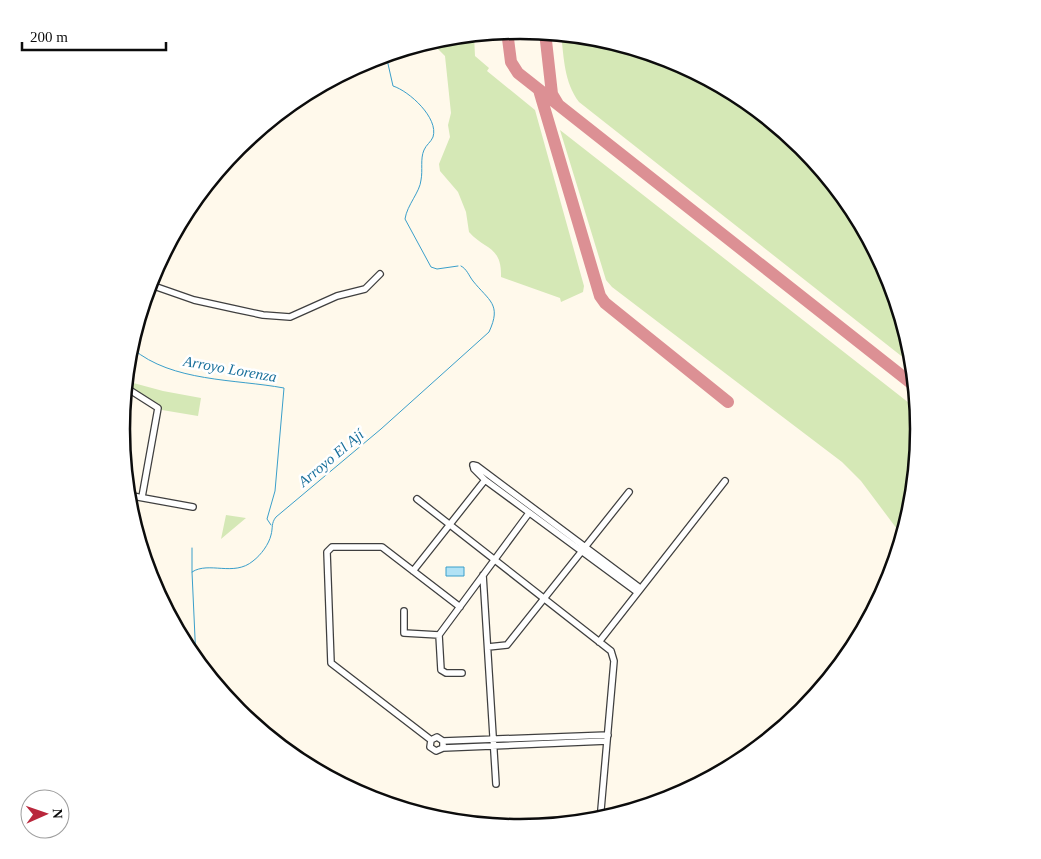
<svg xmlns="http://www.w3.org/2000/svg" width="1041" height="859" viewBox="0 0 1041 859" font-family="'Times New Roman',serif">
<style>
.green{fill:#d5e8b6}
.water{fill:#b1e2f5;stroke:#3a9fca}
.lines{fill:none;stroke-linecap:round;stroke-linejoin:round}
.stream{stroke:#3a9fca;stroke-width:1}
.taxiway{stroke:#dc9094;stroke-width:12}
.minor-casing{stroke:#3f3f3f;stroke-width:8}
.minor{stroke:#fff;stroke-width:5.5}
.labels{text-anchor:middle;stroke-width:5;stroke-linejoin:round;paint-order:stroke}
.water-label{font-size:15px;font-style:italic;fill:#186f9b;stroke:#fff}
.rim{fill:none;stroke:#0c0c0c;stroke-width:2.5}
</style>
<rect width="100%" height="100%" fill="#fff9eb"/>
<path class="green" d="M561 34 599 38 674 61 743 97 803 147 853 208 890 277 912 352 914 366 579 102C564 82 564 58 561 34Z
M474 35 475 56 489 68 487 71 535 110 584 286 583 292 561 302 560 298 501 277C502 246 485 250 469 232L466 212 458 192 440 171 439 164 450 137 448 125 451 113 445 56 430 41 443 38Z
M560 130 918 410C922 452 915 497 903 537L861 481 842 462 612 287 606 280Z
M126 381 163 391 201 398 198 416 162 410 159 404 125 385Z
M226 515 246 518 221 539Z"/>
<path class="water" d="M446 567H464V576H446Z"/>
<g class="lines">
<path class="stream" d="M386 55 393 86C409 91 439 118 433 137 431 142 426 145 424 150 420 159 423 170 421 180 420 192 407 205 405 219L431 267 437 269 458 266
M133 349C172 382 235 379 284 388L275 491 267 519 271 525
M192 548V572
M196 660 192 572C209 561 234 577 253 561 261 555 269 544 271 535 273 528 271 523 276 517L381 429 489 332C502 304 489 301 473 281 469 276 467 269 461 266"/>
<path class="taxiway" d="M507 31 511 62 518 73 916 387
M545 32 552 94 558 104
M539 90 600 296 605 303 728 402"/>
<g class="minor-casing">
<path id="minor" d="M128 357 151 285 194 300 235 309 263 315 290 317 337 296 365 289 380 274
M125 387 158 408 142 497
M473 465 474 469 485 480 637 592
M473 465 477 466 640 588
M127 495 193 507
M417 499 611 651 614 661 600 821
M413 571 485 480
M483 575 496 784
M404 611V633L439 635
M599 642 725 481
M488 647 507 645 629 492
M462 673H446L441 670 439 635 529 513
M431 740 331 663 327 552 332 547H382L460 607
M443 741V748L436 751 430 747 431 740 437 737 443 741 608 735
M443 748 607 741"/>
</g>
<use href="#minor" class="minor"/>
</g>
<g class="labels">
<g class="water-label">
<text transform="translate(230 369) rotate(10)" y="5">Arroyo Lorenza</text>
<text transform="translate(331 458) rotate(-40)" y="5">Arroyo El Ají</text>
</g>
</g>
<path d="M0 0H1041V859H0ZM130 429a390 390 0 1 1 780 0a390 390 0 1 1-780 0Z" fill="#fff" fill-rule="evenodd"/>
<path class="rim" d="M130 429a390 390 0 1 1 780 0a390 390 0 1 1-780 0Z"/>
<g transform="translate(45 814) rotate(88)"><circle r="24" fill="#ffffff" stroke="#9e9e9e"/>
<path d="M0-4L9 19L0 12L-9 19Z" fill="#b9273c"/>
<text y="-8" font-size="14" font-weight="bold" text-anchor="middle" fill="#0c0c0c">N</text>
</g>
<path d="M22 42v8h144v-8" fill="none" stroke="#0c0c0c" stroke-width="2.5"/>
<text x="30" y="42" font-size="15" fill="#0c0c0c" stroke="#ffffff" stroke-width="4" paint-order="stroke">200 m</text>
</svg>
